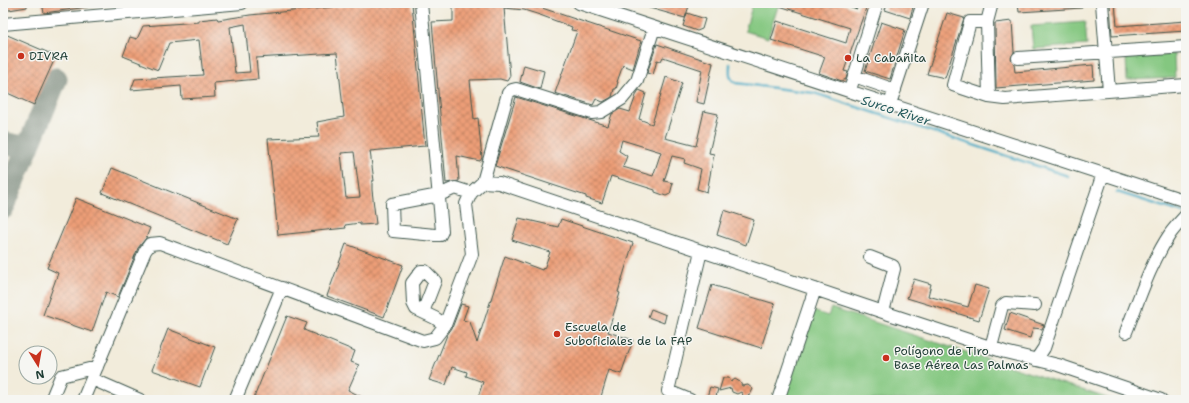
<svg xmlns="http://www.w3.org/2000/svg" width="1189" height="403" viewBox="0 0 1189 403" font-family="'Shantell Sans',sans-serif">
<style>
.pitch{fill:#84c780;stroke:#52825a}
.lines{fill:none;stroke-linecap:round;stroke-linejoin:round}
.stream{stroke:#45aac5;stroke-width:2.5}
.taxiway{stroke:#889488;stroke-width:23}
.building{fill:url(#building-cross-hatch);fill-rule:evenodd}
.minor-casing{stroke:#3f574d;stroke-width:14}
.minor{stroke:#fff;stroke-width:12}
.poi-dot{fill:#c8321e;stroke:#f6f6f2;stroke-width:1.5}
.labels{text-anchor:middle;stroke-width:3;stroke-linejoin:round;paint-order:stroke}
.poi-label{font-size:12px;fill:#1f3d34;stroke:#f6f6f2;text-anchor:start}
.water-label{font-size:13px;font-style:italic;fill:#2a5e60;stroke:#f6f6f2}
</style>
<defs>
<pattern id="building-cross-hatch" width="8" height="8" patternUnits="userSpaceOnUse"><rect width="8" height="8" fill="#ed9e77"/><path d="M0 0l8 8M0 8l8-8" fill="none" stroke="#bf8262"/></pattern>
</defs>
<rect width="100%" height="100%" fill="#f6f6f2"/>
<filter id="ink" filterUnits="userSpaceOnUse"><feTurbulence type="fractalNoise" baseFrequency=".025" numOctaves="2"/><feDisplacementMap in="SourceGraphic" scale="8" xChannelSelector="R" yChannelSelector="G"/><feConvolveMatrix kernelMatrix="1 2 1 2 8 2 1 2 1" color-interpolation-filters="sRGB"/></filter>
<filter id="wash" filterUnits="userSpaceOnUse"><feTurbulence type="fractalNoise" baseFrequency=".012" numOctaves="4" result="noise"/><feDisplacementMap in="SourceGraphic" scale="16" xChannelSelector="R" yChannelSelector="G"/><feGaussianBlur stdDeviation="0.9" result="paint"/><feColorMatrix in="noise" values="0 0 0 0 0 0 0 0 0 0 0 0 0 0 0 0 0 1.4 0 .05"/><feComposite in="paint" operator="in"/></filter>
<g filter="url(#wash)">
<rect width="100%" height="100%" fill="#f2ecdb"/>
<path class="pitch" d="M753 3H779L768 38 745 31Z
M1085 22 1087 45 1033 49 1031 26Z
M1174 54 1175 78 1127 80 1126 57Z
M831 308 1113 400H774L807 309 828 316Z"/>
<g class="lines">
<path class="stream" d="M730 64C730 72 728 79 736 83L814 93 1068 176
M1117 192 1184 213"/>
<path class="taxiway" d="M3 143 28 148
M3 208 56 79"/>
</g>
<g id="blocks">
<path class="building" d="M3 3H27V7L3 11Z
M42 3H88V7L44 13Z
M374 3H412L425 146 370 151 374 181H372V190L376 224 360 225V223L345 225 346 228 278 235 268 139 319 137 317 122 344 117 337 53 256 58 258 79 214 83 215 97 182 99 181 86 131 90 135 79 203 75 199 40 169 43 158 70 123 56 130 37 137 39 143 26 199 22V20L217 18 218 20 250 15ZM245 24 250 72 235 73 230 27ZM354 152 360 197 346 198 341 153Z
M453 3H527L641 41 633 69 623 65 617 82H618L616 89H614L612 97 603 102 596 99 593 105 555 93 577 31 571 30 572 27 540 15 524 10 504 8 510 76 507 81 500 79 470 80 474 119 478 118 482 158 480 161 457 156 459 181 446 183 432 22 453 21Z
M640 3H690L685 18 639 5Z
M776 3H839L857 9 859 3 867 5 844 71 848 72 846 79 842 81 819 73 825 57 771 40 777 21 846 43 850 28 776 5Z
M887 3H914L910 18 885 10Z
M1018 3H1082V8L1019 12Z
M1110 3H1115L1117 26 1186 21V31L1112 36Z
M687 13 705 19 702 29 697 31 683 26Z
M947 13 964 18 945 78 927 74Z
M1012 21 1014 52 1011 58 1014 64 1015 72 1093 65 1094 80 996 88 995 23Z
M881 22 905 30 890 79 865 71Z
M5 34 56 56 34 105 3 91V39Z
M657 44 713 63 704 104 696 102 702 70 663 57 661 61 657 60 653 75 647 73Z
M524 65 544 71 540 89 520 82Z
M666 77 682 83 665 138 696 146 704 111 718 114 709 153 714 154 707 192 697 189 701 169 684 163 685 159 672 156 664 181 673 183 670 194 666 196 655 192V190L611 176 602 203 586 198V196L495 166 516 97 608 126 612 114 620 109 630 112 637 93 639 90 646 93 639 119 652 124ZM622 140 661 152 653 176 623 167 627 156 619 151Z
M112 168 238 219 227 244 102 193Z
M76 198 150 228 146 238 138 248 118 297 106 292 92 332 43 315 58 273 47 268Z
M724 210 754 220 746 245 717 235Z
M519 218 558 227 561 219 633 243 618 292 620 293 608 332 633 340 621 374 609 370 600 400H488L478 397 483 382 466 376 467 372 452 367 446 385 429 380 447 335 452 328 461 304 468 306 463 320 470 322 477 343 505 256 542 270 543 268 544 269 550 252 512 240Z
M346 244 403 265 384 317 327 296Z
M914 279 931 284 928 296 968 307 975 285 989 289 979 320 907 298Z
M712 285 775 304 761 348 699 328Z
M651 309 666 315 664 323 648 317Z
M1010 313 1044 325 1042 329 1033 328 1030 338 1005 330Z
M287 316 307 323 304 330 355 351 351 362 359 365 348 390 368 400H253Z
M168 329 215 347 200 387 152 370Z
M723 378H729L731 382 735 379 740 382 742 386 748 385 753 389 750 395 744 397 741 392 737 394 732 392 731 388 719 391Z
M710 387 718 389 715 400H706Z"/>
</g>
</g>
<g filter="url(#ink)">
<use href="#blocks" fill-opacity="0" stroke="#3f574d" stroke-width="1"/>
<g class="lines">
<g class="minor-casing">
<path id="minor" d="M421 3 442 231 440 235H435L393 231 392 204 439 195 455 188 471 193
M579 3 1186 201
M1102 3 1109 91
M987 22H970L953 85 989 97 1005 99 1186 85
M3 24 242 3
M1018 58 1186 47
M854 76 895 90
M850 90 877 3
M989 97 987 22 992 3
M890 104 923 3
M483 182 499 183 883 312 1005 352 1058 365 1161 400
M870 257 893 266 894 269 883 312
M423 312 435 281 425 271H421L412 283 413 303 416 309 435 318 445 325
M1126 332C1139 299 1150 264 1170 234 1175 227 1181 221 1186 215
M991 347 1002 306 1006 303 1035 305
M1036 360 1044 348 1103 174
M92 379 140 400
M51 400 61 376 97 367
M83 400 145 251 150 244 160 243 423 341 435 338 445 325 472 254 466 204 471 193 483 182 508 93 512 90 516 89 592 113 601 112 622 99 637 81 654 28
M235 400 282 288
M690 400 668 391 701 251
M778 400 815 289"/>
</g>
<use href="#minor" class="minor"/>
</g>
</g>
<g class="poi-dot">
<circle cx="21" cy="56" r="4"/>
<circle cx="848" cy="58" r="4"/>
<circle cx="557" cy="334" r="4"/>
<circle cx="886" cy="358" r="4"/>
</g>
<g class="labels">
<g class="poi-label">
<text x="29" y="60">DIVRA</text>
<text x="856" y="62">La Cabañita</text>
<text x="565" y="331">Escuela de<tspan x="565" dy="14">Suboficiales de la FAP</tspan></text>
<text x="894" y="355">Polígono de Tiro<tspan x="894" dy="14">Base Aérea Las Palmas</tspan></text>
</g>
<g class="water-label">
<text transform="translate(896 110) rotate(18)" y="5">Surco River</text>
</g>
</g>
<rect width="1189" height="403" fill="none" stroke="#f6f6f2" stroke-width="16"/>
<g transform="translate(38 365) rotate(169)"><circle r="19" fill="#f6f6f2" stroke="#a0aca6"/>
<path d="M0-3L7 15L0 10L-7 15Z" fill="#c8321e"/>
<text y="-6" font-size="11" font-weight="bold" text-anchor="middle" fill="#1f3d34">N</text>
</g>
</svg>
